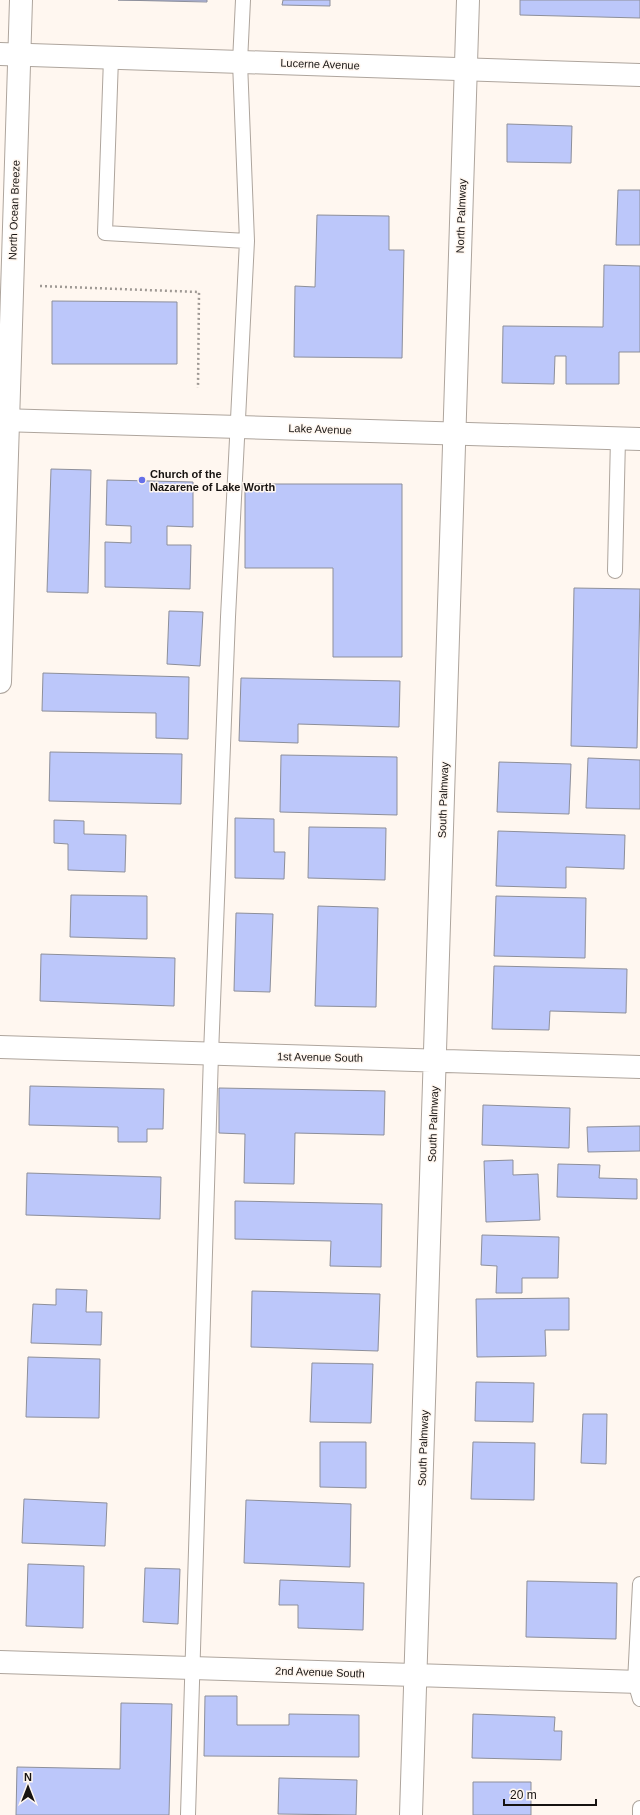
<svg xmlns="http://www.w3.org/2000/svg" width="640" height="1815" viewBox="0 0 640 1815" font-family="Helvetica,sans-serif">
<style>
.building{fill:#bcc7fa;stroke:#8d8f9a}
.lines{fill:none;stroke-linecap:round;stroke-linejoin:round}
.lane-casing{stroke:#aea59d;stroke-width:16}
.street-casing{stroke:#aea59d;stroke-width:24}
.secondary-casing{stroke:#aea59d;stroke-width:24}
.path{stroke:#9f9994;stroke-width:2.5;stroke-dasharray:2 3;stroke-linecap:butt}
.lane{stroke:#fff;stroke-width:14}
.street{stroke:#fff;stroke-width:22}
.secondary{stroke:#fff;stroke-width:22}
.poi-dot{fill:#6670e9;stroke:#fff7f0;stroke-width:1.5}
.labels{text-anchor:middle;stroke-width:3;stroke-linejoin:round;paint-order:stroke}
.street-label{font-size:11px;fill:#171311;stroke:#fff7f0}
.poi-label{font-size:11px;font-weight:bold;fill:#171311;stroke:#fff7f0;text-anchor:start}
</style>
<rect width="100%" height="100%" fill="#fff7f0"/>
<path class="building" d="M118 0H207V2Z
M283 0H330V6L282 5Z
M520 0H640V18L520 15Z
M507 124 572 126 571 163 507 162Z
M618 190H640V245H616Z
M317 215 389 216V250H404L402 358 294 357 295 286 315 287Z
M604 265 640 266V352H619V384H566V356H555L554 384 502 383 503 326 603 327Z
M52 301 177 302V364H52Z
M51 469 91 470 88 593 47 592Z
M107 480 193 482V527L167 526V545H191L190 589 105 587V542L131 543V526L106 525Z
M245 484H402V657H333V568H245Z
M574 588 640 589 637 748 571 746Z
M169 611 203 612 200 666 167 664Z
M43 673 189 677 188 739 156 738V713L42 711Z
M241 678 400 681 399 727 298 724V743L239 741Z
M50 752 182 754 181 804 49 801Z
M281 755 397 757V815L280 812Z
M588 758 640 760V809L586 808Z
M499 762 571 764 569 814 497 812Z
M235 818 274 819V852H285L284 879 235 878Z
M54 820 84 821V834L126 835 125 872 68 870V844L54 843Z
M309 827 386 828 385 880 308 878Z
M498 831 625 835 624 869 566 867V888L496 886Z
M71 895 147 896V939L70 937Z
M496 896 586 898 585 958 494 956Z
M318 906 378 908 376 1007 315 1006Z
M236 913 273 914 270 992 234 991Z
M41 954 175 958 174 1006 40 1001Z
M494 966 627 969 626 1013 550 1011 549 1030 492 1029Z
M30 1086 164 1089 163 1129H147V1142H118V1127L29 1125Z
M219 1088 385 1091 384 1135 295 1133 294 1184 244 1183 245 1134 219 1133Z
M483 1105 570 1108 569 1148 482 1145Z
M640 1126V1151L588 1152 587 1127Z
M513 1160V1175L538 1174 540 1220 486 1222 484 1161Z
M558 1164 600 1165 599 1178 637 1179V1199L557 1197Z
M27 1173 161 1177 160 1219 26 1215Z
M235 1201 382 1204 381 1267 330 1266 331 1241 235 1239Z
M482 1235 559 1237 558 1278H522V1293H496L497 1266 481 1265Z
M56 1289 87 1290 86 1312H102L101 1345 31 1343 33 1304 56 1305Z
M252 1291 380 1294 378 1351 251 1347Z
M569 1298V1330H545L546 1356 477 1357 476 1299Z
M28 1357 100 1359 99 1418 26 1417Z
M312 1363 373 1364 371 1423 310 1422Z
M476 1382 534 1383 533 1422 475 1421Z
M583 1414H607L606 1464 581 1463Z
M320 1442H366V1488L320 1487Z
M473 1442 535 1443 534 1500 471 1499Z
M24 1499 107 1503 105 1546 22 1543Z
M246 1500 351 1504 350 1567 244 1563Z
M28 1564 84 1566 83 1628 26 1626Z
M145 1568 180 1569 178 1624 143 1622Z
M280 1580 364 1583 363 1630 298 1628V1605H279Z
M527 1581 617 1583 616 1639 526 1637Z
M205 1696H237V1725H289V1714L359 1715V1757L204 1756Z
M121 1703 172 1704 169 1815H16L17 1767 120 1769Z
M473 1714 555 1717 554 1731H562L561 1760 472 1758Z
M279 1778 357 1780 356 1815 278 1814Z
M473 1782H531V1815H473Z"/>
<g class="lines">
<g class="lane-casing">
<path id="lane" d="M111 58 105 233 247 241
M615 571 618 438
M640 1584 635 1682 640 1699
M188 1815 211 1054 228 617 247 241 240 62 243 0
M640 1815V1808"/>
</g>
<g class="street-casing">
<path id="street" d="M0 682 21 0
M0 1047 640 1067
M0 1662 640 1682
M411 1815 468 0"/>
</g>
<g class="secondary-casing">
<path id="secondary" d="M0 54 640 75
M0 420 640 439"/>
</g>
<path class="path" d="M40 286 199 292 198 388"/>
<use href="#lane" class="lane"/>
<use href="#street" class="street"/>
<use href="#secondary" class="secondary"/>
</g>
<circle class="poi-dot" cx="142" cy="480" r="4"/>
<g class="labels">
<g class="street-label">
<text transform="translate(320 64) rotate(2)" y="4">Lucerne Avenue</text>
<text transform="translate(14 210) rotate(-88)" y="4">North Ocean Breeze</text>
<text transform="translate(461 216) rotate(-88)" y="4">North Palmway</text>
<text transform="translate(320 429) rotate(2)" y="4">Lake Avenue</text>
<text transform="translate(443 800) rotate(-88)" y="4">South Palmway</text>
<text transform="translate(320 1057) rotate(1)" y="4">1st Avenue South</text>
<text transform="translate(433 1124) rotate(-88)" y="4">South Palmway</text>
<text transform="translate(423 1448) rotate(-88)" y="4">South Palmway</text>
<text transform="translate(320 1672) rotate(2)" y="4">2nd Avenue South</text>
</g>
<g class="poi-label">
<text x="150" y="478">Church of the<tspan x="150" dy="13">Nazarene of Lake Worth</tspan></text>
</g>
</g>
<g transform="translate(28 1787)" stroke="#fff7f0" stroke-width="3" paint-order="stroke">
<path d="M0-3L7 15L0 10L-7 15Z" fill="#171311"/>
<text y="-6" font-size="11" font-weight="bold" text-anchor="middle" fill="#171311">N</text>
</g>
<path d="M504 1799v6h92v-6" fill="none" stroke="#171311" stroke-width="2"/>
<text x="510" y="1799" font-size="12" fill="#171311" stroke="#fff7f0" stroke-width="3" paint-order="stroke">20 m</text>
</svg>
